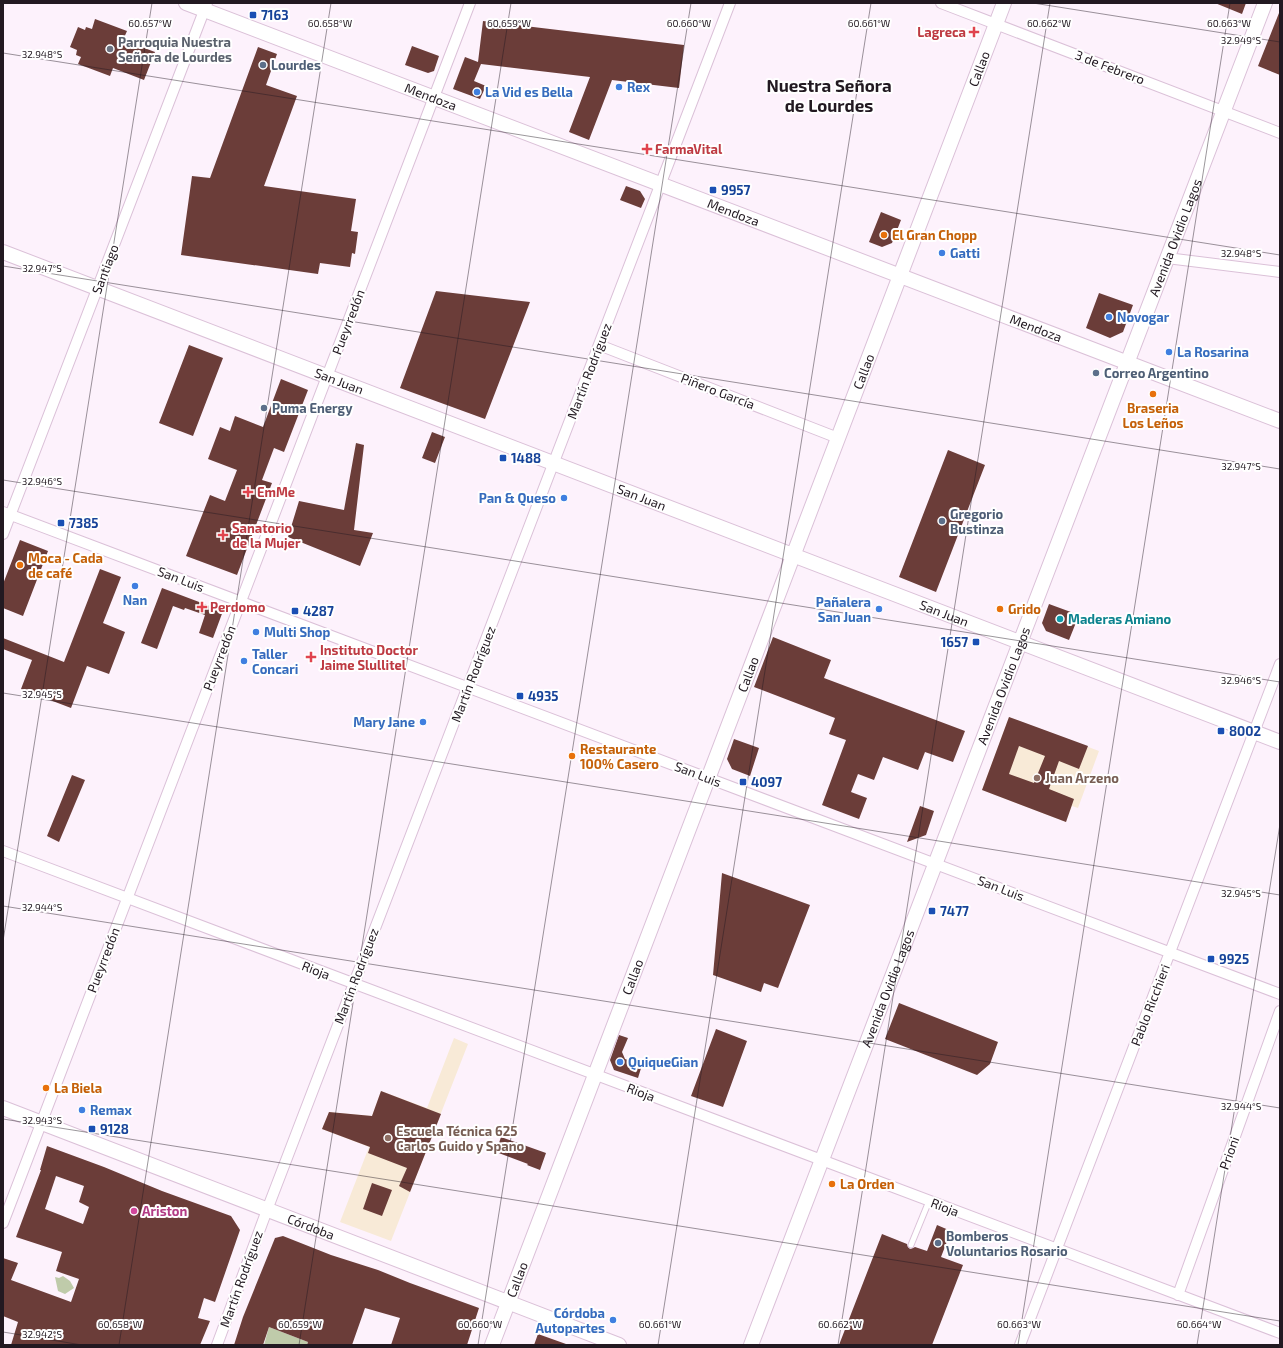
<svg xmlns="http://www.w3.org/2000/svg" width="1283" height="1348" viewBox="0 0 1283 1348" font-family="'Exo 2',sans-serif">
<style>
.education{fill:#f8ead7}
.green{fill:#bfcbaa}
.building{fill:#6b3d39;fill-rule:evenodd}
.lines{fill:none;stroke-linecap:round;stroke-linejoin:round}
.service-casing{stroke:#dbc1d8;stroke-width:7}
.minor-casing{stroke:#dbc1d8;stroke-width:12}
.secondary-casing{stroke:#dbc1d8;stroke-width:16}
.service{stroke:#fff;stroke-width:5}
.minor{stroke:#fff;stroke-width:10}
.secondary{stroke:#fff;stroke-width:14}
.ticks{fill:none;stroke:#221921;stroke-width:1;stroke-opacity:0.45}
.transit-dot{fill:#1a4fb4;stroke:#fff;stroke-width:1.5}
.health-dot{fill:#e0444e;stroke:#fff;stroke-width:1.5}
.worship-dot{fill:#6b7280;stroke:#fff;stroke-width:1.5}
.service-dot{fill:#5c6f8a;stroke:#fff;stroke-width:1.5}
.shop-dot{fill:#3f7fe0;stroke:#fff;stroke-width:1.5}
.food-dot{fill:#e8710a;stroke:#fff;stroke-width:1.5}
.culture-dot{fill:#0f9aa8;stroke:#fff;stroke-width:1.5}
.education-dot{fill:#8d6e63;stroke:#fff;stroke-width:1.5}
.hotel-dot{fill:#d1479c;stroke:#fff;stroke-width:1.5}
.labels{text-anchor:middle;stroke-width:4;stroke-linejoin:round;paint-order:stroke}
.transit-label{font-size:13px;font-weight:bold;fill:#164399;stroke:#fff;text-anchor:start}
.health-label{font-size:13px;font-weight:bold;fill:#be3a42;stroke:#fff;text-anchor:start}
.worship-label{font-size:13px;font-weight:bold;fill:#5b616d;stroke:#fff;text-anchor:start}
.service-label{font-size:13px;font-weight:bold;fill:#4e5e75;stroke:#fff;text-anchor:start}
.street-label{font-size:13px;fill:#221921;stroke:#fff}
.shop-label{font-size:13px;font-weight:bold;fill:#366cbe;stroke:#fff;text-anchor:start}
.food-label{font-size:13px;font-weight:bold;fill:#c56008;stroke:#fff;text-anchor:start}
.culture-label{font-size:13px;font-weight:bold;fill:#0d838f;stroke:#fff;text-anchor:start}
.education-label{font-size:13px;font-weight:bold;fill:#785e54;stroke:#fff;text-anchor:start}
.hotel-label{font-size:13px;font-weight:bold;fill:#b23c85;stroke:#fff;text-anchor:start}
.district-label{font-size:17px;font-weight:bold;fill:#221921;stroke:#fff}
.ticks-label{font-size:10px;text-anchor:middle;fill:#221921;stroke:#fff;stroke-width:4;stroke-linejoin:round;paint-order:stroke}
</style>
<rect width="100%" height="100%" fill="#fdf2fc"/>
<path class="education" d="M1009 717 1099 751 1078 808 1072 806 1066 822 982 790Z
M454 1038 468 1044 391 1241 340 1222 369 1147 322 1129 329 1112 372 1116 381 1091 427 1108Z"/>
<path class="green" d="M63 1276 70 1281 74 1288 65 1294 58 1291 55 1277 59 1278Z
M269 1327 308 1342 307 1345H264Z"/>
<path class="building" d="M1215 3H1246L1242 14Z
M1279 13H1280V75L1258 66Z
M95 19 127 31 123 40 155 52 144 80 113 68 110 76 78 64 81 57 76 55 77 50 70 47 78 27 85 30 86 27 92 29Z
M483 21 684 45 679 88 612 80 589 140 569 132 590 77 481 64 474 81 486 86 480 99 453 89 465 57 478 62Z
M412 46 439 56 434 71 428 73 405 65Z
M258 47 277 54 266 85 297 96 264 186 356 199 351 231 358 232 355 254 352 253 350 267 320 263 318 274 181 255 192 176 210 178Z
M626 186 640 191 645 199 641 208 620 200Z
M881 212 901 220 892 243 882 247 869 242Z
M436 291 530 302 485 419 400 388Z
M1099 293 1133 305 1123 332 1110 338 1086 328Z
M189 345 223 358 193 436 159 423Z
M281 379 308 390 284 452 274 448 262 480 272 483 237 575 186 556 210 495 225 501 237 470 208 459 220 427 230 431 235 416 263 427Z
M432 432 445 437 435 463 422 458Z
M356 443 364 445 354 530 373 533 360 566 288 537 299 501 344 510Z
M948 450 985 465 936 592 899 577Z
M20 540 48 551 23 616 3 608V584Z
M100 569 121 577 103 623 125 632 109 674 87 666 71 708 21 689 32 660 3 649V638L64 662Z
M162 588 223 611 213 638 199 633 205 615 185 608 184 610 173 606 157 649 141 643Z
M1049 604 1079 615 1069 640 1046 631 1042 623Z
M773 637 831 660 824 678 965 731 953 762 925 752 918 770 883 757 874 780 858 774 851 792 867 798 859 819 822 805 846 740 829 734 835 718 754 687Z
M1009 717 1088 746 1079 769 1059 761 1049 789 1074 799 1066 822 982 790ZM1019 746 1045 756 1034 783 1009 774Z
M734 739 759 748 750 776 732 769 727 759Z
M72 775 85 780 59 842 47 836Z
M920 806 934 811 926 835 907 842Z
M722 873 810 905 778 988 764 983 761 992 713 975Z
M899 1003 998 1042 990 1064 977 1075 885 1039Z
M716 1029 747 1041 723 1107 691 1096Z
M619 1035 628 1038 622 1052 625 1059 642 1065 638 1078 614 1070 610 1060Z
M381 1091 441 1114 410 1192 399 1186 407 1168 368 1153 370 1147 322 1129 329 1112 372 1116Z
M501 1137 546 1153 540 1170 527 1165 528 1164 496 1152Z
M47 1146 104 1167 162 1191 231 1216 240 1230 215 1302 204 1298 198 1318 210 1321 200 1345H11L18 1322 3 1316V1258L18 1263 11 1280 71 1302 79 1279 56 1271 62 1252 16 1237 41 1170H40ZM56 1176 84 1186 79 1202 89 1207 83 1224 45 1209Z
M372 1183 392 1190 382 1216 363 1209Z
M937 1225 951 1231 941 1257 963 1265 932 1345H839L882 1234 907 1244 908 1247 910 1249 913 1248 915 1247 927 1251Z
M283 1236 331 1255 378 1270 410 1283 479 1308 467 1345H391L400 1318 365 1308 352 1345H307L308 1342 269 1327 263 1345H234L243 1317 275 1238Z
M538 1334 566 1344V1345H534Z"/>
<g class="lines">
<g class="service-casing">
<path id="service" d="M911 1245 929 1201"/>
</g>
<g class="minor-casing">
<path id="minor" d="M941 3 1280 133
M1167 258 1280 272
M599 345 838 438
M3 512 1280 994
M3 534 207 3
M3 851 1280 1333
M3 1223 470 3
M1178 1295 1280 1011
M217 1345 267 1210 730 3
M1020 1345 1280 664"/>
</g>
<g class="secondary-casing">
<g id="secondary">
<path id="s1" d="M186 3 1280 421"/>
<path id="s2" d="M3 252 1280 742"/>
<path id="s3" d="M3 1108 619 1345"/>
<path id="s4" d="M492 1345 1004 3"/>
<path id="s5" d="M751 1345 1265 3"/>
</g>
</g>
<use href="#service" class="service"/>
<use href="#minor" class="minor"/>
<use href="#secondary" class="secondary"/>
</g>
<path class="ticks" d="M1033 3 1280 42M3 53 1280 255M3 266 1280 469M3 480 1280 682M3 693 1280 895M3 906 1280 1108M3 941 152 3M3 1119 1280 1321M3 1332 82 1345M119 1345 331 3M299 1345 511 3M478 1345 691 3M658 1345 871 3M838 1345 1050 3M1018 1345 1230 3M1197 1345 1280 824"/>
<g class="transit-dot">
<rect x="249" y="11" width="8" height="8" rx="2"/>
<rect x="709" y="186" width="8" height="8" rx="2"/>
<rect x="499" y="454" width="8" height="8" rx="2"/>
<rect x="57" y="519" width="8" height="8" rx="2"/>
<rect x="291" y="607" width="8" height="8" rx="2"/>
<rect x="972" y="638" width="8" height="8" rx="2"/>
<rect x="516" y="692" width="8" height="8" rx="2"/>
<rect x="1217" y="727" width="8" height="8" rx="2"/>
<rect x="739" y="778" width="8" height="8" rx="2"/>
<rect x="928" y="907" width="8" height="8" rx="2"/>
<rect x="1207" y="955" width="8" height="8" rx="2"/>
<rect x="88" y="1125" width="8" height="8" rx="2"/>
</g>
<g class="health-dot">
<path d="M972 26h4v4h4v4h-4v4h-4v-4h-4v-4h4z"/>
<path d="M645 143h4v4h4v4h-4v4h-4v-4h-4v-4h4z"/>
<path d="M246 486h4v4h4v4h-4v4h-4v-4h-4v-4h4z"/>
<path d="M221 529h4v4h4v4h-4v4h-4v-4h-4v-4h4z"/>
<path d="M200 601h4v4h4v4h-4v4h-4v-4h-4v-4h4z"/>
<path d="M309 651h4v4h4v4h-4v4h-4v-4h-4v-4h4z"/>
</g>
<circle class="worship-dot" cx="110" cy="49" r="4"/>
<g class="service-dot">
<circle cx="263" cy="65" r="4"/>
<circle cx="1096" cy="373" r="4"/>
<circle cx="264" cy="408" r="4"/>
<circle cx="942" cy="521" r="4"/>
<circle cx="938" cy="1243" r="4"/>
</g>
<g class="shop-dot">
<circle cx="619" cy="87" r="4"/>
<circle cx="477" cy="92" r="4"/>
<circle cx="942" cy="253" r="4"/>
<circle cx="1109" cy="317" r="4"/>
<circle cx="1169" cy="352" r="4"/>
<circle cx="564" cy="498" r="4"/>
<circle cx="135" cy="586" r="4"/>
<circle cx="879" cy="609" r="4"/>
<circle cx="256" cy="632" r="4"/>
<circle cx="244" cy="661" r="4"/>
<circle cx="423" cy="722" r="4"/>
<circle cx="620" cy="1062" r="4"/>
<circle cx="82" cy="1110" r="4"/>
<circle cx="613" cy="1320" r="4"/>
</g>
<g class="food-dot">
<circle cx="884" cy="235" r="4"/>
<circle cx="1153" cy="394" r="4"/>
<circle cx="20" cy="565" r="4"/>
<circle cx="1000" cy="609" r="4"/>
<circle cx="572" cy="756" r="4"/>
<circle cx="46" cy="1088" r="4"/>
<circle cx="832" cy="1184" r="4"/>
</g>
<circle class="culture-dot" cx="1060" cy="619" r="4"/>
<g class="education-dot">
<circle cx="1037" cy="778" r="4"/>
<circle cx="388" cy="1138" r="4"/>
</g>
<circle class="hotel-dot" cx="134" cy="1211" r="4"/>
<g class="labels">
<g class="transit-label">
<text x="261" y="20">7163</text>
<text x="721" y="195">9957</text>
<text x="511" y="463">1488</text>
<text x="69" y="528">7385</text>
<text x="303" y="616">4287</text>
<text x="968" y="647" text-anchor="end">1657</text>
<text x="528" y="701">4935</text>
<text x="1229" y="736">8002</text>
<text x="751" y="787">4097</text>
<text x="940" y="916">7477</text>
<text x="1219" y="964">9925</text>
<text x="100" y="1134">9128</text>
</g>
<g class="health-label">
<text x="966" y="37" text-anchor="end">Lagreca</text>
<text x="655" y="154">FarmaVital</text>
<text x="257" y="497">EmMe</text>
<text x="232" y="533">Sanatorio<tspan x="232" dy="15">de la Mujer</tspan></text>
<text x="210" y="612">Perdomo</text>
<text x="320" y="655">Instituto Doctor<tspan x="320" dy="15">Jaime Slullitel</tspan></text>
</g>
<g class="worship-label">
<text x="118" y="47">Parroquia Nuestra<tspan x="118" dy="15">Señora de Lourdes</tspan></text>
</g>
<g class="service-label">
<text x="271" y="70">Lourdes</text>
<text x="1104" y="378">Correo Argentino</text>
<text x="272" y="413">Puma Energy</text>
<text x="950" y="519">Gregorio<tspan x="950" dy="15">Bustinza</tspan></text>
<text x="946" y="1241">Bomberos<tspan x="946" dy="15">Voluntarios Rosario</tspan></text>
</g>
<g class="street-label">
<text transform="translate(1110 67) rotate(21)" y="5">3 de Febrero</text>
<text dy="5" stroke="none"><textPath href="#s4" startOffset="1366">Callao</textPath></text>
<text dy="5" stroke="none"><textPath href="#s1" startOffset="262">Mendoza</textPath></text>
<text dy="5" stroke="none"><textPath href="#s1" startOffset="586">Mendoza</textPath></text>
<text dy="5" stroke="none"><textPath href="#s5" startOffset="1186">Avenida Ovidio Lagos</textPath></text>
<text transform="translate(105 269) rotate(-69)" y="5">Santiago</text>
<text transform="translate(348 322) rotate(-69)" y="5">Pueyrredón</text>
<text dy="5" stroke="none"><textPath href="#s1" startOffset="910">Mendoza</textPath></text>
<text transform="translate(589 371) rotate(-69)" y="5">Martín Rodríguez</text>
<text dy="5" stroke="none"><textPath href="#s4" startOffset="1042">Callao</textPath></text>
<text dy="5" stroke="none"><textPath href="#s2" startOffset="360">San Juan</textPath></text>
<text transform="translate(718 391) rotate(21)" y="5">Piñero García</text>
<text dy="5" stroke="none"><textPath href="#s2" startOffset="684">San Juan</textPath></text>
<text transform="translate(181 579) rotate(21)" y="5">San Luis</text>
<text dy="5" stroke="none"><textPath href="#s2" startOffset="1008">San Juan</textPath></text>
<text transform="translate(219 658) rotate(-69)" y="5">Pueyrredón</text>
<text transform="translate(473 674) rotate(-69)" y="5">Martín Rodríguez</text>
<text dy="5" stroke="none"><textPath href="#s4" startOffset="718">Callao</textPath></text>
<text dy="5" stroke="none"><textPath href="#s5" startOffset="706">Avenida Ovidio Lagos</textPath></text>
<text transform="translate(698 774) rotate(21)" y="5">San Luis</text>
<text transform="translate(1001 888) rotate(21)" y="5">San Luis</text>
<text transform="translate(103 960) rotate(-69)" y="5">Pueyrredón</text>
<text transform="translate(316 970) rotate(21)" y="5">Rioja</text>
<text transform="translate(356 976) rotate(-69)" y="5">Martín Rodríguez</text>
<text dy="5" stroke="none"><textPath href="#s4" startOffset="394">Callao</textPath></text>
<text dy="5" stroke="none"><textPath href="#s5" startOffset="382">Avenida Ovidio Lagos</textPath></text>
<text transform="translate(1150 1005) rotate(-69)" y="5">Pablo Ricchieri</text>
<text transform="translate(641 1092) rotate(21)" y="5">Rioja</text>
<text transform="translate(1229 1153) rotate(-70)" y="5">Prioni</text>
<text transform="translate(945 1207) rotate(21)" y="5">Rioja</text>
<text dy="5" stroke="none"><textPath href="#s3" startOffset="330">Córdoba</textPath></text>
<text transform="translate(241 1279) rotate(-70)" y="5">Martín Rodríguez</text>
<text dy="5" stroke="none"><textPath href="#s4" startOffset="70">Callao</textPath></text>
</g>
<g class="shop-label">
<text x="627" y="92">Rex</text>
<text x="485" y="97">La Vid es Bella</text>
<text x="950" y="258">Gatti</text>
<text x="1117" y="322">Novogar</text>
<text x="1177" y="357">La Rosarina</text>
<text x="556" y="503" text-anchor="end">Pan &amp; Queso</text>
<text x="135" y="605" text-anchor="middle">Nan</text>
<text x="871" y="607" text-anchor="end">Pañalera<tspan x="871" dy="15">San Juan</tspan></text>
<text x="264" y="637">Multi Shop</text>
<text x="252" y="659">Taller<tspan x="252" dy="15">Concari</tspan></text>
<text x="415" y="727" text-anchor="end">Mary Jane</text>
<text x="628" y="1067">QuiqueGian</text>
<text x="90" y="1115">Remax</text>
<text x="605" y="1318" text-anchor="end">Córdoba<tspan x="605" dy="15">Autopartes</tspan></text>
</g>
<g class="food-label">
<text x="892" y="240">El Gran Chopp</text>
<text x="1153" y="413" text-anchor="middle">Braseria<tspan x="1153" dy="15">Los Leños</tspan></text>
<text x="28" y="563">Moca - Cada<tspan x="28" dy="15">de café</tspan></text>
<text x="1008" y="614">Grido</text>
<text x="580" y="754">Restaurante<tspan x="580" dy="15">100% Casero</tspan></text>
<text x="54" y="1093">La Biela</text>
<text x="840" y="1189">La Orden</text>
</g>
<g class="culture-label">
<text x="1068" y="624">Maderas Amiano</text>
</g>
<g class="education-label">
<text x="1045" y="783">Juan Arzeno</text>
<text x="396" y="1136">Escuela Técnica 625<tspan x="396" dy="15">Carlos Guido y Spano</tspan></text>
</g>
<g class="hotel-label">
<text x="142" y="1216">Ariston</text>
</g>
<g class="district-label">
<text x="829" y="92">Nuestra Señora<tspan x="829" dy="20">de Lourdes</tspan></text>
</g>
</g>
<g class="ticks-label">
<text x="150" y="27">60.657°W</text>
<text x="330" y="27">60.658°W</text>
<text x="509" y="27">60.659°W</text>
<text x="689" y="27">60.660°W</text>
<text x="869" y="27">60.661°W</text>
<text x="1049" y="27">60.662°W</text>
<text x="1229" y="27">60.663°W</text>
<text x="1241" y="44">32.949°S</text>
<text x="42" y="58">32.948°S</text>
<text x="1241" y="257">32.948°S</text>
<text x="42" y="272">32.947°S</text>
<text x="1241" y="470">32.947°S</text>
<text x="42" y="485">32.946°S</text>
<text x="1241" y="684">32.946°S</text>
<text x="42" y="698">32.945°S</text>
<text x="1241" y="897">32.945°S</text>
<text x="42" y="911">32.944°S</text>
<text x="1241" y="1110">32.944°S</text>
<text x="42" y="1124">32.943°S</text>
<text x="120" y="1328">60.658°W</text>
<text x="300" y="1328">60.659°W</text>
<text x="480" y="1328">60.660°W</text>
<text x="660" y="1328">60.661°W</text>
<text x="840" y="1328">60.662°W</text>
<text x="1019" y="1328">60.663°W</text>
<text x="1199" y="1328">60.664°W</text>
<text x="42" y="1338">32.942°S</text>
</g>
<rect width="1283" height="1348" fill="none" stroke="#221921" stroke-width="8"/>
</svg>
